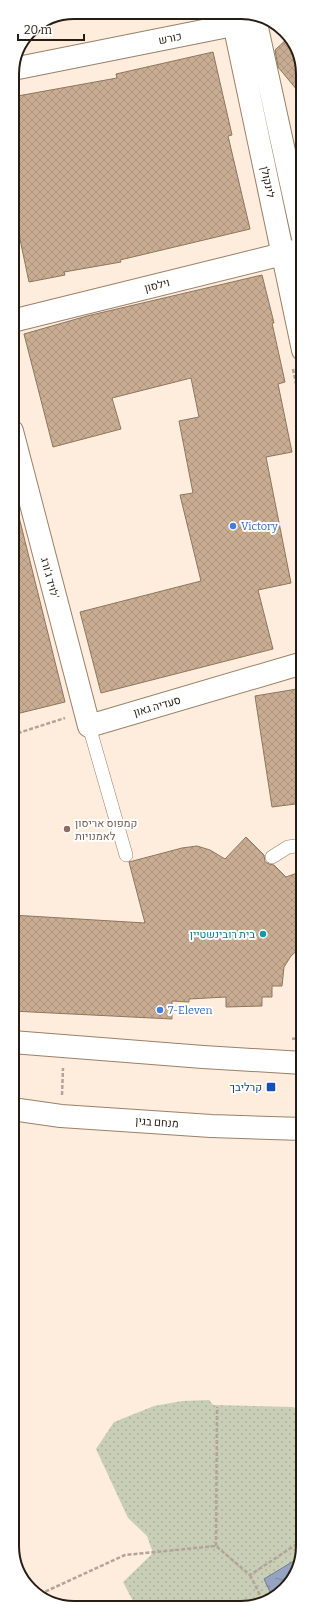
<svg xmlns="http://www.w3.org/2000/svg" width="315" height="1620" viewBox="0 0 315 1620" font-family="Bitter,Heebo,serif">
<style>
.park{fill:url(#park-dots)}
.water{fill:url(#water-ripples);stroke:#747c8e}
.building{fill:url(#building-cross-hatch);stroke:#8f755c}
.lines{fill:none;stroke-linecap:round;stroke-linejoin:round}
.lane-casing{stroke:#9a8067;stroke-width:14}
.street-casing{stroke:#9a8067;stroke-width:24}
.secondary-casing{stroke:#9a8067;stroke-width:24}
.path{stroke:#b4a496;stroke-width:2.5;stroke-dasharray:4 2;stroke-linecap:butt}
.lane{stroke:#fff;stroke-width:13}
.street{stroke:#fff;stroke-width:22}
.secondary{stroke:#fff;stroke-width:22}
.shop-dot{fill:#3f7fe0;stroke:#fff;stroke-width:1.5}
.education-dot{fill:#8d6e63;stroke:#fff;stroke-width:1.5}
.culture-dot{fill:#0f9aa8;stroke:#fff;stroke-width:1.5}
.transit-dot{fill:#1a4fb4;stroke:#fff;stroke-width:1.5}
.labels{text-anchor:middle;stroke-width:4;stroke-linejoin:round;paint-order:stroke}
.street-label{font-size:11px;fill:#281d13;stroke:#fff}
.shop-label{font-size:11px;fill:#366cbe;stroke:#fff;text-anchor:start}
.education-label{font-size:11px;fill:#785e54;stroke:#fff;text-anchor:start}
.culture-label{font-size:11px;fill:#0d838f;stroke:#fff;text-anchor:end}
.transit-label{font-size:11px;fill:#164399;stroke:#fff;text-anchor:end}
.rim{fill:none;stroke:#281d13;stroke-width:2}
</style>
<defs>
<pattern id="park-dots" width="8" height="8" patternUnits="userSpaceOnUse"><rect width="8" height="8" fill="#c9cfb6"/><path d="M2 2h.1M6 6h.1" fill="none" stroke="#adb19c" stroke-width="1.8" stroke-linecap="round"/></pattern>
<pattern id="water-ripples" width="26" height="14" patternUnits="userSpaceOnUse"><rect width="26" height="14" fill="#94a4c2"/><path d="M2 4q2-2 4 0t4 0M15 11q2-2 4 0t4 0" fill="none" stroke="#79859c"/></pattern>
<pattern id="building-cross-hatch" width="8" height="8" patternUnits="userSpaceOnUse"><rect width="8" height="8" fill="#c9ad93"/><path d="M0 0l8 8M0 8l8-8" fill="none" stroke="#ad947e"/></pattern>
</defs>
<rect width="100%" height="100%" fill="#feecdc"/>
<path class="park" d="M209 1400 213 1405 293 1407 303 1412V1549L285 1590 249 1607H136L123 1582 153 1553 147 1536 128 1518 96 1449 114 1422 154 1406 182 1401Z"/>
<path class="water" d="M297 1559 298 1561 285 1590 272 1596 264 1579Z"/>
<path class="building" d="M289 37 302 66V96L278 67 275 50Z
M213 52 232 135 228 136 250 229 120 260 121 262 64 272 65 275 29 282 12 201V97L117 78 116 74Z
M262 275 274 323H272L285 382 278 384 292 452 266 457 291 583 258 590 273 649 101 693 80 612 201 581 180 495 193 493 179 421 199 417 191 378 112 398 121 429 53 447 24 334 87 316Z
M19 517 65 702 12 715V518Z
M303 688V803L272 807 255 696Z
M246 837 264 855 265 862 269 864 274 865 286 877 303 871V945L291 956 284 967 282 986H272V997H262V1006L226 1007V997L189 999V1002L172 1001V1019L12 1011V915L145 923 129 862 182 848 197 846 210 850 225 859Z"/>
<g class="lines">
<g class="lane-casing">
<path id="lane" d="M89 726 126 855
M272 857 288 847 303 845
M302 1351H303"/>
</g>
<g class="street-casing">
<path id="street" d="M13 69 253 21
M12 321 303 249
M12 431 89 726 303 663"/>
</g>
<g class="secondary-casing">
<path id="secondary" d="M232 14 303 350
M254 14 303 238
M12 1042 203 1057 303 1063
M12 1109 61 1116 211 1126 303 1129"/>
</g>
<path class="path" d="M293 369 300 403 303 429
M12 735 65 718
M292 1039 303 1037
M62 1095 63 1068
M216 1546 217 1407
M250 1575 263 1601
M40 1594 125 1555 216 1546 250 1575 303 1540"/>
<use href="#lane" class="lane"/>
<use href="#street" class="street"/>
<use href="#secondary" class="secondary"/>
</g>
<g class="shop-dot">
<circle cx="233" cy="526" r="4"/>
<circle cx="160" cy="1010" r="4"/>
</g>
<circle class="education-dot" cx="67" cy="829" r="4"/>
<circle class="culture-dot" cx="263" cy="934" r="4"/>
<rect class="transit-dot" x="266" y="1082" width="10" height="10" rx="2"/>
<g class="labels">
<g class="street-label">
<text transform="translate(170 38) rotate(-11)" y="4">כורש</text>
<text transform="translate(268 182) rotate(78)" y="4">לינקולן</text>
<text transform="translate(157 285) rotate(-14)" y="4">וילסון</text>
<text transform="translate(50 578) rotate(75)" y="4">לויד ג'ורג'</text>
<text transform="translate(157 706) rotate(-16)" y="4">סעדיה גאון</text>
<text transform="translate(157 1122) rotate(4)" y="4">מנחם בגין</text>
</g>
<g class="shop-label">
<text x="241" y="530">Victory</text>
<text x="168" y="1014">7-Eleven</text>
</g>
<g class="education-label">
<text x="75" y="827">קמפוס אריסון<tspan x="75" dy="13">לאמנויות</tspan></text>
</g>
<g class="culture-label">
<text x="255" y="938">בית רובינשטיין</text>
</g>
<g class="transit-label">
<text x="262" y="1091">קרליבך</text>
</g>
</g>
<path d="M0 0H315V1620H0ZM74 19H241A55 55 0 0 1 296 74V1546A55 55 0 0 1 241 1601H74A55 55 0 0 1 19 1546V74A55 55 0 0 1 74 19Z" fill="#fff" fill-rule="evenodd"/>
<path class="rim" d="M74 19H241A55 55 0 0 1 296 74V1546A55 55 0 0 1 241 1601H74A55 55 0 0 1 19 1546V74A55 55 0 0 1 74 19Z"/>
<path d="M18 34v6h66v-6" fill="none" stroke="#281d13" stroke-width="2"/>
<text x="24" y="34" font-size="12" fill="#281d13" stroke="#ffffff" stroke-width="3" paint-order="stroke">20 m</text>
</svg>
